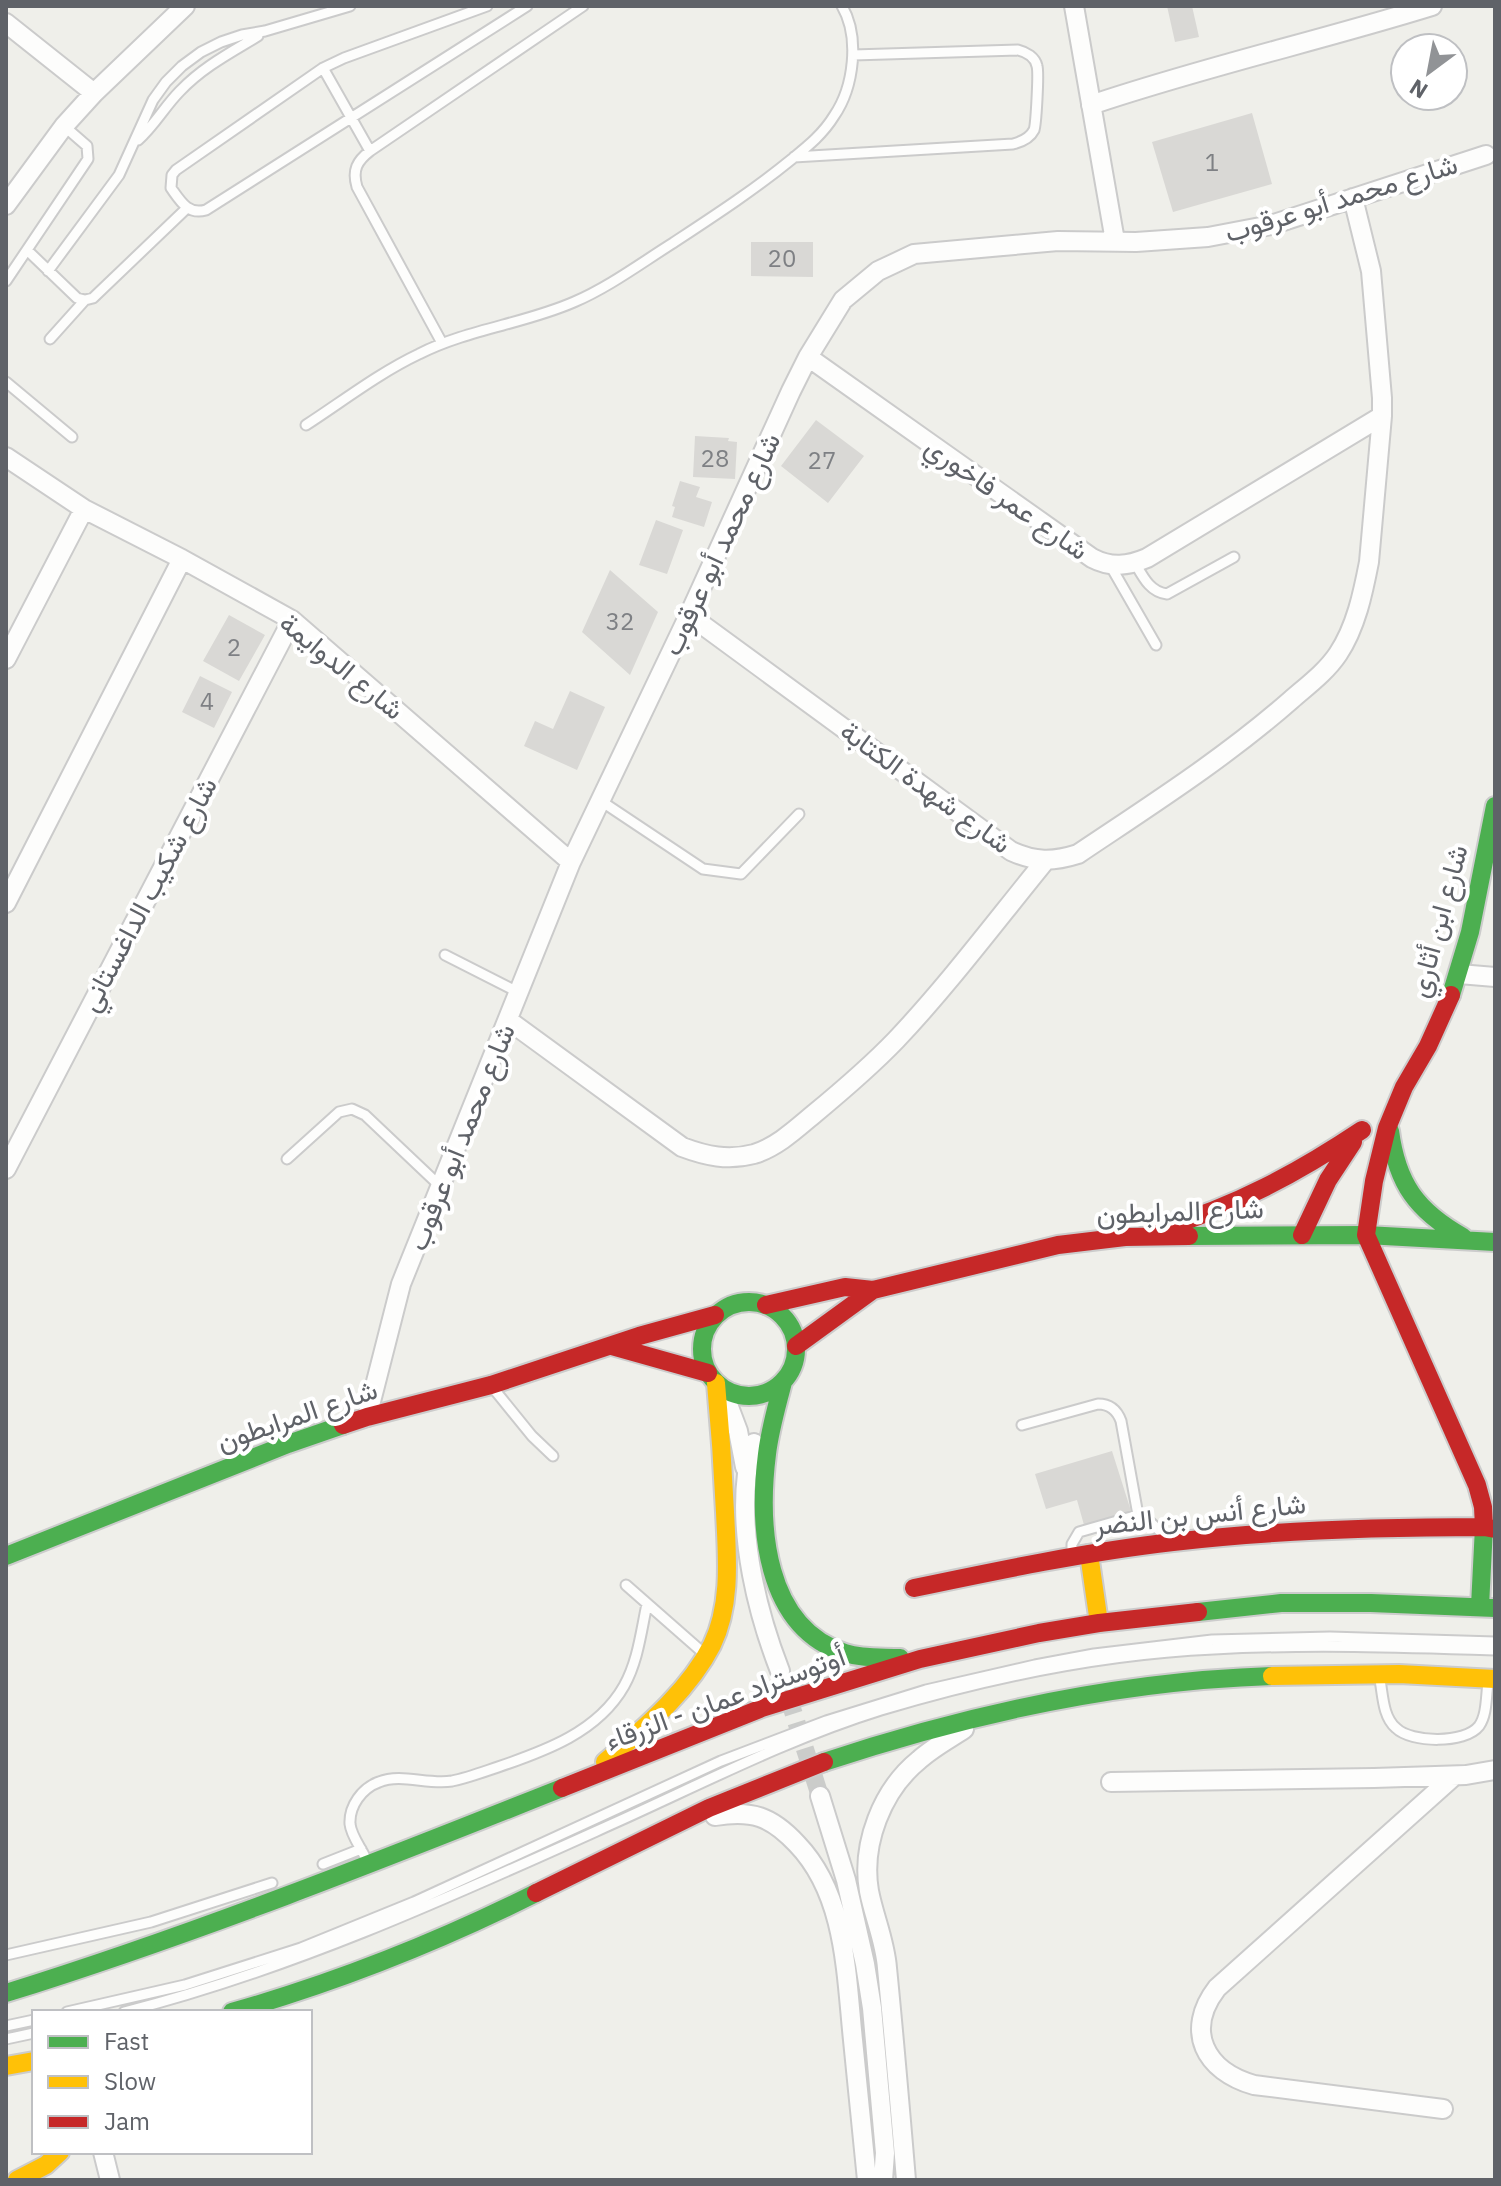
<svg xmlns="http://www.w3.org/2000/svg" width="1501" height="2186" viewBox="0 0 1501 2186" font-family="'IBM Plex Sans',Vazirmatn,sans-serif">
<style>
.building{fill:#d9d8d5}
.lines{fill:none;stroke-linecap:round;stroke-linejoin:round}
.street-tunnel{stroke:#cbccca;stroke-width:18;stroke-dasharray:18 9;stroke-linecap:butt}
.lane-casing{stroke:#cbcbcb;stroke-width:13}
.street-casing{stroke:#cbcbcb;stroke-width:22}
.fast-casing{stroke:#ccc;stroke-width:22}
.slow-casing{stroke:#ccc;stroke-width:22}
.jam-casing{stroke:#ccc;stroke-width:22}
.lane{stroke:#fdfdfc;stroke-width:9}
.street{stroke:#fdfdfc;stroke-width:18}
.fast{stroke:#4caf50;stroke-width:18}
.slow{stroke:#ffc107;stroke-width:18}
.jam{stroke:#c62828;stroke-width:18}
.labels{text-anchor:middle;stroke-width:8;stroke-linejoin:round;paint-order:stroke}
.number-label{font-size:24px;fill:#7e8084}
.street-label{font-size:28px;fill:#5f6268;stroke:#fff}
</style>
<rect width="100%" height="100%" fill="#efefea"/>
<path class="building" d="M1167 6H1192L1199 37 1175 42Z
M1252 113 1272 184 1173 212 1152 142Z
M751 242H813V277L751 276Z
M816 420 864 456 828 503 781 466Z
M695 436 729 438 728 441 737 442 735 479 693 477Z
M680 481 700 487 696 497 712 502 704 527 672 517 675 507 672 506Z
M656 520 683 530 667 574 639 565Z
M610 570 658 612 630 675 582 632Z
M229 615 265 635 239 681 203 661Z
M200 676 232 692 214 728 182 712Z
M570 691 605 707 577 770 524 746 535 721 553 729Z
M1112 1451 1131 1511 1084 1525 1077 1500 1046 1509 1035 1474Z"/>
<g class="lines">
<path class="street-tunnel" d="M780 1671 820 1796"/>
<g class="lane-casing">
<path id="lane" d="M487 6 344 58 323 68 176 170 172 175 171 188C181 202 188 215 206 210L527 6
M323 68 370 151
M138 140C154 126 165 106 180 91 203 67 230 53 258 36
M794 157 1013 144C1021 142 1030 138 1034 130 1036 125 1039 73 1037 66 1035 57 1026 52 1018 50L853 55
M27 250 77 298 85 300 93 298 187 208
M48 271 119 175 153 100 166 82 182 66 201 52 221 42 242 35 265 31 350 6
M6 281 88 159 87 146 64 126
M50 339 85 300
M442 343 357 187C352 170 357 161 370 151L583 6
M6 382 72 437
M306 425C343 401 379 373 419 354 468 329 524 324 574 302 609 287 641 263 673 243 714 216 754 190 792 159 808 146 823 134 834 116 854 87 860 37 842 6
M1135 563C1143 577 1150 592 1167 594L1234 557
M1110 565 1156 645
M601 801 703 869 741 874 799 814
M445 955 520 993
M287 1159 339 1112 352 1109 365 1115 440 1186
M493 1388 532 1436 553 1456
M1022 1425 1098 1404C1110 1404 1117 1410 1121 1421L1138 1515
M1072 1553V1544L1079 1532 1138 1515 1146 1518 1166 1537
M626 1585 700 1650
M1380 1680C1383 1696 1383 1717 1396 1728 1411 1743 1465 1744 1479 1726 1487 1715 1486 1697 1488 1683
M365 1857C361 1848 351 1835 350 1824 349 1806 362 1788 379 1782 401 1773 428 1785 452 1781 467 1778 483 1772 498 1767 545 1751 598 1732 624 1686 638 1661 641 1632 647 1604
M323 1864 361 1849
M6 1955 151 1922 272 1883
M67 2012 185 1985 301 1948 414 1902 721 1761 826 1721 926 1690 1035 1665 1094 1654 1212 1640 1330 1637 1495 1642
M124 2012C297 1968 459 1893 621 1820 707 1781 791 1738 881 1710 988 1678 1101 1654 1214 1649 1307 1644 1401 1647 1495 1650
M6 2026 34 2020
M6 2039 34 2033"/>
</g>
<g class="street-casing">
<path id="street" d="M1074 6 1115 241
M6 23 94 93
M1091 105C1203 67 1319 41 1432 6
M6 205 64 126 94 93 185 6
M808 357 1092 558C1111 568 1128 566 1147 558L1382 416
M6 457 84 509 182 559 292 620 571 862
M689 615 1011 851C1035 862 1053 862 1078 854 1151 805 1225 758 1291 700 1307 686 1326 672 1338 654 1356 627 1363 593 1369 562L1382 416V398L1371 271 1353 198
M6 659 84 509
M6 903 182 559
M1459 974 1495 977
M508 1020 682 1147C706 1156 728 1161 754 1154 777 1147 796 1129 814 1114 843 1090 871 1066 896 1040 949 984 996 921 1045 861
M6 1169 292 620
M729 1407 738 1431 745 1467
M367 1417 401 1284 571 862 689 615 791 391 808 357 843 300 878 271 914 254 1058 241 1136 242 1208 237 1271 225 1486 155
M754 1443C752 1453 748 1463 747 1474 739 1537 757 1612 780 1671
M1111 1782 1374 1778 1466 1775 1495 1770
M820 1796 846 1880 865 1964 872 2008 885 2153 883 2180
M715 1816C752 1810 771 1816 797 1844 846 1895 846 1973 853 2040 858 2087 862 2133 867 2180
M1443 2109 1254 2085C1205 2071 1184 2031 1217 1988L1454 1776
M103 2152 110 2180
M906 2180C900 2109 894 2038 887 1968 885 1941 874 1917 869 1891 861 1844 882 1790 919 1760 932 1748 949 1739 964 1729"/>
</g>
<g class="fast-casing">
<path id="fast" d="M1451 995 1470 932 1495 806
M1390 1131C1397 1184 1417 1211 1463 1237
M1189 1236 1366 1235 1495 1242
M702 1349a47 47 0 1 1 94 0a47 47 0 1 1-94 0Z
M783 1382C777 1406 770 1429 767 1454 758 1525 764 1627 845 1653 863 1659 882 1657 900 1658
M6 1556 288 1444 343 1425
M1480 1606 1484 1527
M1198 1612 1281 1603H1371L1495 1608
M824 1762C968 1714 1119 1681 1272 1676
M6 1993C195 1934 379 1861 562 1788
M232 2012C337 1982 438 1942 536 1893"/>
</g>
<g class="slow-casing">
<path id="slow" d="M1089 1554 1099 1623
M1272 1676 1399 1674 1495 1679
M605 1762C644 1728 688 1692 712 1645 732 1604 727 1555 725 1512 723 1469 720 1426 716 1383
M6 2066 34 2061
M17 2180 46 2165 60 2152"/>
</g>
<g class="jam-casing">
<path id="jam" d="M1451 995 1428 1046 1404 1087 1387 1128 1374 1181 1366 1235 1477 1485 1483 1507 1484 1527
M1162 1228C1235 1207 1299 1172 1362 1130
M1302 1235 1328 1180 1353 1142
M766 1305 845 1287 873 1290 1058 1245 1125 1237 1189 1236
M612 1346 708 1373
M796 1346 873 1290
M343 1425 367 1417 491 1385 639 1336 715 1315
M914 1588C1000 1570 1086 1552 1173 1542 1276 1530 1380 1527 1484 1527L1495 1529
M562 1788 762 1708 920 1659 1039 1633 1099 1623 1198 1612
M536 1893 709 1808 824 1762"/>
</g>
<use href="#lane" class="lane"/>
<use href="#street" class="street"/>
<use href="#fast" class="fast"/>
<use href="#slow" class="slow"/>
<use href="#jam" class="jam"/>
</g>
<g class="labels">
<g class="number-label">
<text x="1212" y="171">1</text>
<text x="782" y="267">20</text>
<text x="715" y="467">28</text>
<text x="822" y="469">27</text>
<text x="620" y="630">32</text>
<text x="234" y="656">2</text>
<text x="207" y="710">4</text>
</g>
<g class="street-label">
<text transform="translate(1341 198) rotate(-17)" y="10">شارع محمد أبو عرقوب</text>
<text transform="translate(1007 498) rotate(35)" y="10">شارع عمر فاخوري</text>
<text transform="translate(721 544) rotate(-65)" y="10">شارع محمد أبو عرقوب</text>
<text transform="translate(342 666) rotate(39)" y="10">شارع الدوايمة</text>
<text transform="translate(926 787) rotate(36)" y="10">شارع شهدة الكتابة</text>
<text transform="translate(148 894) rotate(-62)" y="10">شارع شكيب الداغستاني</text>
<text transform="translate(1438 921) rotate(-75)" y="10">شارع ابن أثاري</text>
<text transform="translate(461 1137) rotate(-68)" y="10">شارع محمد أبو عرقوب</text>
<text transform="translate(1180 1211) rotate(-2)" y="10">شارع المرابطون</text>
<text transform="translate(297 1415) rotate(-19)" y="10">شارع المرابطون</text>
<text transform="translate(1200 1514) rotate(-6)" y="10">شارع أنس بن النضر</text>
<text transform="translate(725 1698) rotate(-20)" y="10">أوتوستراد عمان - الزرقاء</text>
</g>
</g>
<rect width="1501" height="2186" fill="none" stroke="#5f6268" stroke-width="16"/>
<rect x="32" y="2010" width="280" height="144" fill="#ffffff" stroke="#bfc0c3" stroke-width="2"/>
<rect x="48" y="2036" width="40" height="12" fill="#4caf50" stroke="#bfc0c3" stroke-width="2"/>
<text x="104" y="2050" font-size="24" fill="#5f6268">Fast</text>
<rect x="48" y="2076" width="40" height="12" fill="#ffc107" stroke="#bfc0c3" stroke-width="2"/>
<text x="104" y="2090" font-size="24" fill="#5f6268">Slow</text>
<rect x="48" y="2116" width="40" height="12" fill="#c62828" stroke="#bfc0c3" stroke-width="2"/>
<text x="104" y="2130" font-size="24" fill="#5f6268">Jam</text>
<g transform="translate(1429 72) rotate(212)"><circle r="38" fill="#ffffff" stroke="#bfc0c3" stroke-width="2"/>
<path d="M0-6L14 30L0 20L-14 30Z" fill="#919396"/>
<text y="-12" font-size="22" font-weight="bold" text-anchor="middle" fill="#5f6268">N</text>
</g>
</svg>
